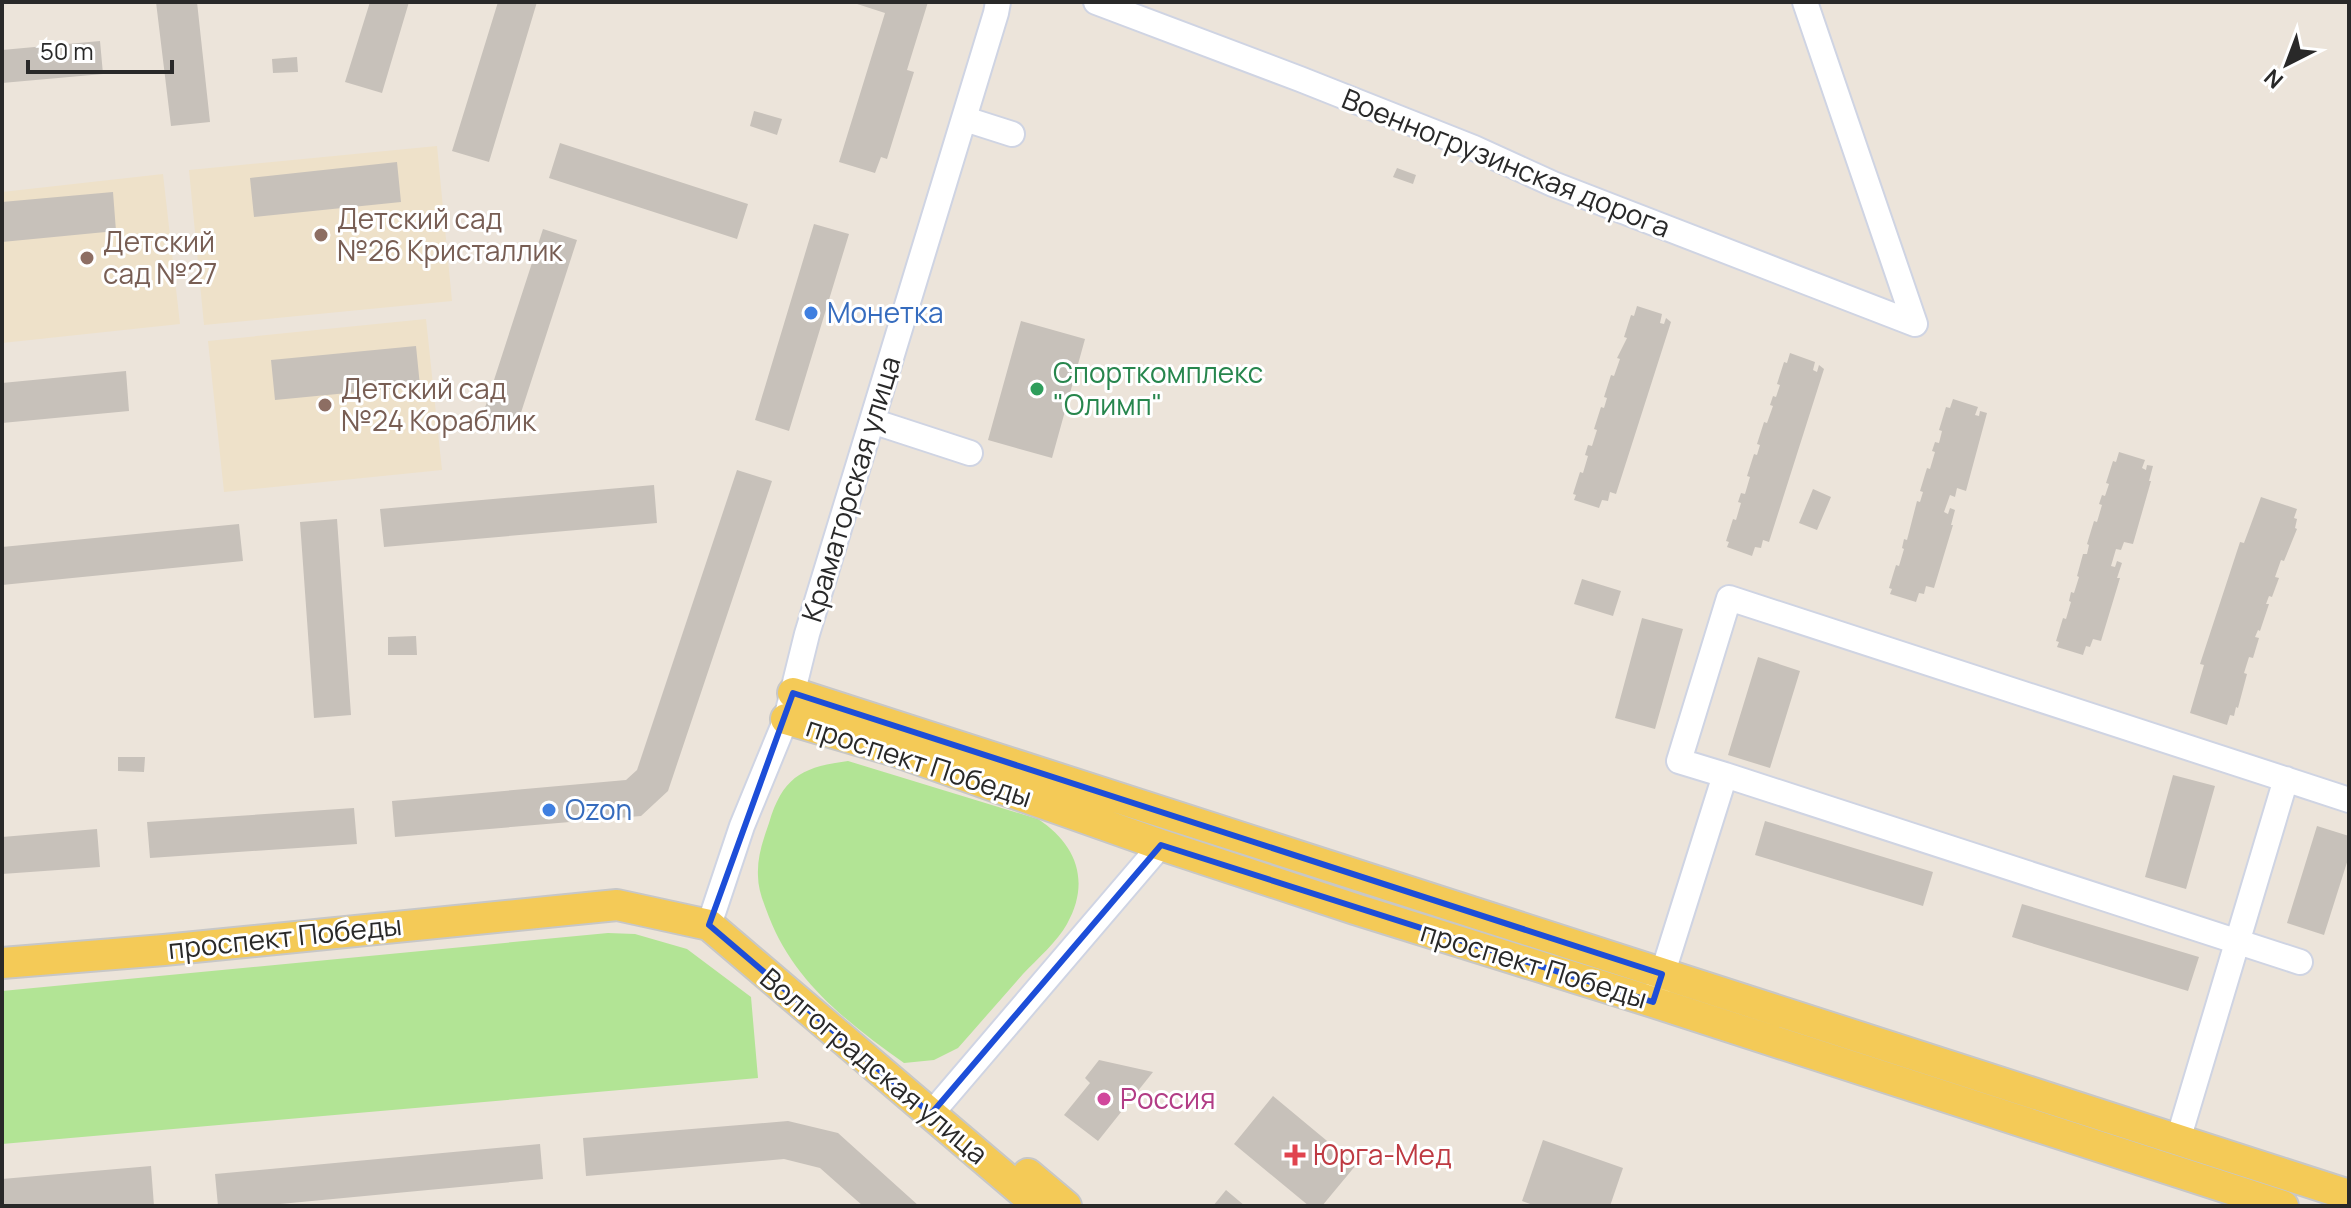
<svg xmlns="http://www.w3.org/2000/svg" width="2351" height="1208" viewBox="0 0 2351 1208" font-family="Manrope,sans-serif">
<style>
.education{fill:#eee1c9}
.green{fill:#b2e495}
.building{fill:#c7c1ba}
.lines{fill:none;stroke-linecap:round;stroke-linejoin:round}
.minor-casing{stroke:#cfd4e3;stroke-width:28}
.major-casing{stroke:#c7c7c7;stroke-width:34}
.minor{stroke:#fff;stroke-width:24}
.major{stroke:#f4ca57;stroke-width:30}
.marked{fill:none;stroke:#1d4ed8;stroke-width:6;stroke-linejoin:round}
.education-dot{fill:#8d6e63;stroke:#fff;stroke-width:3}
.shop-dot{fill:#3f7fe0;stroke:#fff;stroke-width:3}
.leisure-dot{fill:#2e9e5b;stroke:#fff;stroke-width:3}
.hotel-dot{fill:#d1479c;stroke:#fff;stroke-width:3}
.health-dot{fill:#e0444e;stroke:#fff;stroke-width:3}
.labels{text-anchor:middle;stroke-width:6;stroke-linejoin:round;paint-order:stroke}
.street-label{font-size:28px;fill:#292929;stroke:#fff}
.education-label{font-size:28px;fill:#785e54;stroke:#fff;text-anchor:start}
.shop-label{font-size:28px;fill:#366cbe;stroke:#fff;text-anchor:start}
.leisure-label{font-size:28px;fill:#27864d;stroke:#fff;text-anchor:start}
.hotel-label{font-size:28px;fill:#b23c85;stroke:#fff;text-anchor:start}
.health-label{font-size:28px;fill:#be3a42;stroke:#fff;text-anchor:start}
</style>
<rect width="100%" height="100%" fill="#ece4da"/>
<path class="education" d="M437 146 452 301 204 325 189 170Z
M163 174 180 324 2 343V192Z
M426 319 442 470 224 492 208 341Z"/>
<path class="green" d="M848 761 1038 819C1076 844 1091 881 1067 924 1057 942 1037 959 1023 974 1001 999 980 1023 958 1048L934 1060 904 1063C849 1024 794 982 769 917 764 904 758 890 758 876 757 857 763 840 769 823 783 776 803 767 848 761Z
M608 933 635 934 687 949 751 997 758 1078 2 1144V991Z"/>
<path class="building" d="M156 2H197L210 122 171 126Z
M370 2H409L382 93 345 82Z
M498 2H537L489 162 452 151Z
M851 2H928L907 70 914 72 887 159 881 157 875 173 839 162 885 13Z
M100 41 103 74 2 83V50Z
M297 57 298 72 273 73 272 59Z
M754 111 782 119 777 135 750 126Z
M560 143 748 204 737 239 549 178Z
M397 162 401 202 254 217 250 178Z
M1397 168 1416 175 1413 184 1393 177Z
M113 192 116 231 2 242V202Z
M814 224 849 234 789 431 755 420Z
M543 229 577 240 516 428 482 417Z
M1637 306 1662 314 1660 323 1664 324 1666 318 1671 322 1616 494 1610 492 1608 501 1602 500 1599 508 1574 500 1576 495 1573 494 1580 472 1583 473 1588 456 1585 455 1588 445 1592 446 1597 430 1594 429 1601 407 1604 408 1607 398 1604 397 1611 375 1614 376 1620 359 1617 358 1627 338 1624 337 1631 315 1634 316Z
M1021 321 1085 339 1052 458 988 440Z
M416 346 420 386 275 400 271 360Z
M1790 353 1815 362 1813 370 1817 372 1819 365 1824 369 1769 542 1763 540 1761 548 1755 547 1752 556 1727 547 1729 542 1726 541 1733 519 1736 520 1741 503 1738 502 1741 493 1745 494 1750 477 1747 476 1754 454 1757 455 1760 445 1757 444 1764 422 1767 423 1773 406 1770 405 1773 396 1776 397 1780 385 1777 384 1784 362 1787 363Z
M126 371 129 411 2 423V383Z
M1953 399 1978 407 1975 415 1979 416 1980 411 1987 413 1966 491 1957 488 1955 497 1950 495 1944 512 1948 514 1950 508 1955 510 1951 525H1953L1934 588 1926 586 1924 594 1919 593 1916 602 1890 594 1892 589 1889 588 1896 565 1899 566 1904 549 1902 548 1904 539 1907 540 1917 501 1920 502 1923 492 1920 491 1927 468 1930 469 1935 452 1932 451 1935 442 1939 443 1942 431 1939 430 1946 407 1950 408Z
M2119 452 2145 460 2142 468 2146 470 2147 465 2153 466 2149 481H2151L2133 544 2124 542 2121 550 2116 549 2111 566 2115 567 2117 561 2122 563 2117 578H2120L2101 641 2093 639 2090 647 2086 646 2083 655 2057 647 2059 642 2056 641 2063 618 2066 619 2071 602 2069 601 2071 592 2074 593 2079 577 2077 576 2083 554H2087L2089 545 2087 544 2094 521 2097 522 2102 505 2099 504 2102 495 2105 496 2109 484 2106 483 2113 461 2116 462Z
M737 470 772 481 668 791 641 816 395 837 392 801 626 780 637 770Z
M654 485 657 523 384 547 380 509Z
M1813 489 1831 497 1817 530 1799 523Z
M2261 497 2297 509 2294 518 2297 519 2295 528 2297 529 2284 561 2281 560 2275 577 2279 578 2272 597 2269 596 2266 604H2269L2260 631 2258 630 2255 637 2259 638 2253 658 2249 657 2244 673 2247 674 2238 708 2236 707 2234 716 2230 715 2227 725 2190 713 2204 665 2200 664 2240 542 2244 543Z
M337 519 351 715 314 718 300 522Z
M239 524 243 561 2 585V547Z
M1582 579 1621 591 1613 616 1574 604Z
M1642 618 1683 629 1655 729 1615 718Z
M416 636 417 655H388V637Z
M1758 657 1800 671 1770 768 1728 755Z
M118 757H145L144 772 118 771Z
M2173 775 2215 786 2186 889 2145 877Z
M354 808 357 844 150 858 147 822Z
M1765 821 1933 872 1923 906 1755 855Z
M2317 826 2349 836V856L2324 935 2287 923Z
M97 829 100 867 2 874V837Z
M2022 904 2199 957 2188 991 2012 937Z
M1099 1060 1153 1072 1098 1141 1064 1115 1090 1083 1085 1078Z
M1273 1096 1356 1165 1322 1206H1309L1234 1144Z
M788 1121 838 1133 919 1206H863L820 1168 784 1159 586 1176 583 1138Z
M1543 1140 1623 1168 1610 1206H1536L1522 1201Z
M540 1144 543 1179 259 1206H218L215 1174Z
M151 1166 154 1206H2V1179Z
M1226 1190 1245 1206H1213Z"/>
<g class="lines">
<g class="minor-casing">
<path id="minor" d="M1096 2 1300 79 1474 148 1553 184 1915 324
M1805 2 1915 324
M965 119 1012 134
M872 421 970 453
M1725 775 2300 962
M709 925 742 826 786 719 807 634 996 13 998 2
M1658 988 1725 775 1679 761 1729 598 2349 800
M931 1114 1161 845
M2178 1140 2286 779"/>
</g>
<g class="major-casing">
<path id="major" d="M793 693 2349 1195
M786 719 895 751 1161 845 1355 909 1653 1002 2283 1206
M2 963 164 950 617 905 709 925 1039 1206
M1028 1174 1066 1206"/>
</g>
<use href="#minor" class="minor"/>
<use href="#major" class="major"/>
</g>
<path class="marked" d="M793 693 1662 974 1653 1002 1161 845 931 1114 709 925Z"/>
<g class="education-dot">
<circle cx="321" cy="235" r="8"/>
<circle cx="87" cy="258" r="8"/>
<circle cx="325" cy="405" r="8"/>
</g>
<g class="shop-dot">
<circle cx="811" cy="313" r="8"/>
<circle cx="549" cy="810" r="8"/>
</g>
<circle class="leisure-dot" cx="1037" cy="389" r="8"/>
<circle class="hotel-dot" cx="1104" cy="1099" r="8"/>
<path class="health-dot" d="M1291 1143h8v8h8v8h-8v8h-8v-8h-8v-8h8z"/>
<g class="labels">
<g class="street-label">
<text transform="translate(1506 163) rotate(22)" y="10">Военногрузинская дорога</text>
<text transform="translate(851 489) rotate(-73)" y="10">Краматорская улица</text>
<text transform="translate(919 762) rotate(18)" y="10">проспект Победы</text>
<text transform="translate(285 937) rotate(-6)" y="10">проспект Победы</text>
<text transform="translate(1534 965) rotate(17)" y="10">проспект Победы</text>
<text transform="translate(874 1066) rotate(40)" y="10">Волгоградская улица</text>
</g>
<g class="education-label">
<text x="337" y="229">Детский сад<tspan x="337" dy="32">№26 Кристаллик</tspan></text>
<text x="103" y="252">Детский<tspan x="103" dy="32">сад №27</tspan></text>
<text x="341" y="399">Детский сад<tspan x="341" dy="32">№24 Кораблик</tspan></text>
</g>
<g class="shop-label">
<text x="827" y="323">Монетка</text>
<text x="565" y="820">Ozon</text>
</g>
<g class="leisure-label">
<text x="1053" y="383">Спорткомплекс<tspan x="1053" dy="32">"Олимп"</tspan></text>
</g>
<g class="hotel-label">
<text x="1120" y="1109">Россия</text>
</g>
<g class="health-label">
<text x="1313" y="1165">Юрга-Мед</text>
</g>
</g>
<rect width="2351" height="1208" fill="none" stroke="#292929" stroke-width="8"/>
<g transform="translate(2287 64) rotate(222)" stroke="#ffffff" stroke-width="6" paint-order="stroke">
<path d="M0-6L14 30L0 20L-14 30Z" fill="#292929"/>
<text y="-12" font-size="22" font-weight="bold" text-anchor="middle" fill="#292929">N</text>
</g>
<path d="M28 60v12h144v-12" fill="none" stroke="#292929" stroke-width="4"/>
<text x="40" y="60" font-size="24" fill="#292929" stroke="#ffffff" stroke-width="6" paint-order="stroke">50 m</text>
</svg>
